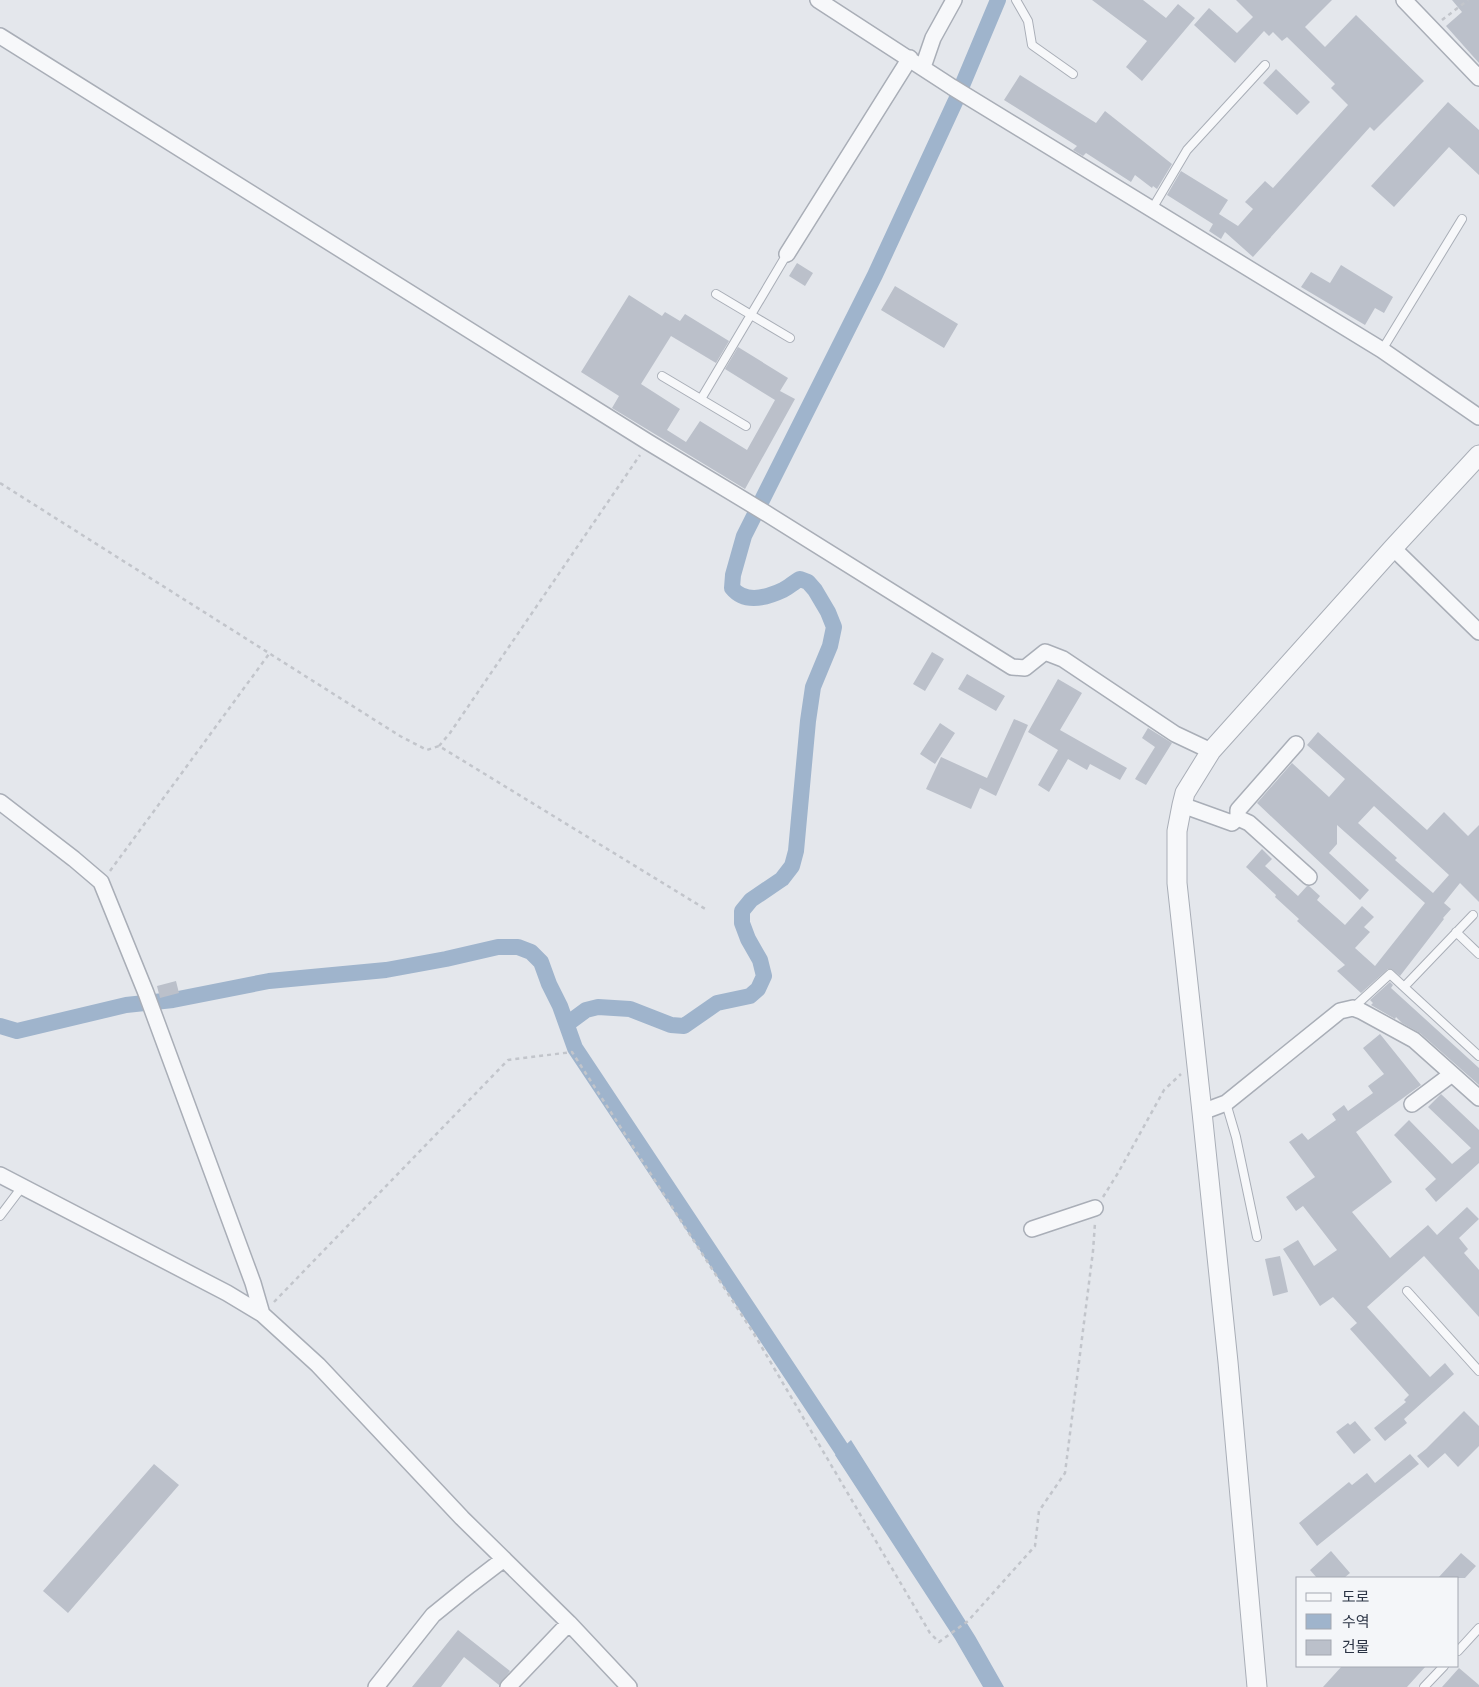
<svg xmlns="http://www.w3.org/2000/svg" width="1479" height="1687" viewBox="0 0 1479 1687" font-family="'Space Grotesk','Noto Sans KR',sans-serif">
<style>
.water{fill:#9fb4cc}
.lines{fill:none;stroke-linecap:round;stroke-linejoin:round}
.canal{stroke:#9fb4cc;stroke-width:16}
.building{fill:#bbc0ca;fill-rule:evenodd}
.service-casing{stroke:#a9aeb7;stroke-width:10}
.minor-casing{stroke:#a9aeb7;stroke-width:18}
.tertiary-casing{stroke:#a9aeb7;stroke-width:21}
.path{stroke:#c2c5cb;stroke-width:2.5;stroke-dasharray:4 4;stroke-linecap:butt}
.service{stroke:#f7f8fa;stroke-width:8}
.minor{stroke:#f7f8fa;stroke-width:15}
.tertiary{stroke:#f7f8fa;stroke-width:19}
</style>
<rect width="100%" height="100%" fill="#e4e7ec"/>
<path class="water" d="M851 1440 975 1636 1004 1687H983L955 1639 835 1455Z"/>
<g class="lines">
<path class="canal" d="M567 1024 586 1010 598 1007 630 1009 671 1025 684 1026 717 1003 750 996 758 989 764 976 760 960 748 939 742 923V911L751 900 782 879 792 866 796 851 808 721 813 687 830 646 834 627 828 612 815 590 808 582 800 579C794 582 789 587 783 590 766 598 745 604 732 588L733 575 744 536 875 275 956 100 998 0
M0 1026 17 1031 126 1005 173 1000 269 981 386 970 446 959 498 947H518L531 952 541 962 549 984 560 1006 575 1048 854 1468"/>
</g>
<path class="building" d="M1092 0H1143L1166 18 1178 4 1195 18 1142 81 1126 67 1147 41Z
M1236 0H1332L1305 27 1325 47 1356 15 1424 81 1374 131 1370 127 1253 257 1225 232 1221 239 1209 231 1213 224 1167 195 1181 171 1228 200 1219 214 1238 226 1253 209 1245 202 1265 181 1273 188 1348 105 1331 88 1335 84 1287 37 1282 41 1273 32 1269 36 1264 31 1235 63 1194 25 1209 8 1237 33 1253 17Z
M1452 0H1479V63L1446 26 1462 12Z
M1276 69 1310 102 1297 115 1263 83Z
M1020 75 1096 123 1105 111 1172 164 1157 189 1153 186 1152 188 1135 175 1131 182 1086 153 1083 156 1073 150 1077 146 1004 100Z
M1448 102 1479 130V175L1449 147 1394 207 1371 186Z
M797 263 813 273 805 286 789 276Z
M1341 265 1393 297 1384 313 1375 308 1365 325 1301 287 1311 272 1330 283Z
M895 286 958 324 944 348 881 310Z
M629 295 662 316 665 312 680 321 685 314 729 341 716 363 671 336 641 384 680 409 667 430 686 442 700 421 747 450 775 400 725 369 738 347 788 378 780 391 795 399 745 489 612 408 619 396 581 372Z
M932 652 944 659 925 691 913 684Z
M967 674 1005 696 996 711 958 689Z
M1058 679 1082 693 1060 730 1127 768 1120 780 1090 764 1087 770 1068 759 1049 792 1038 785 1058 750 1028 732Z
M1014 719 1028 725 996 796 980 788 971 809 926 789 941 757 987 778Z
M940 723 955 733 935 764 920 754Z
M1148 728 1172 743 1146 785 1135 779 1155 747 1142 738Z
M1318 732 1427 830 1444 812 1468 836 1479 825V902L1460 883 1444 903 1451 909 1443 918 1444 919 1400 976 1393 970 1388 969 1361 993 1337 971 1345 965 1297 921 1299 919 1275 897 1276 895 1246 867 1262 849 1272 859 1265 866 1298 896 1307 886H1309L1320 896 1317 900 1345 925 1362 906 1374 917 1364 927 1370 932 1355 948 1375 966 1425 903 1337 825V844L1329 853 1369 890 1360 900 1257 803 1292 763 1329 797 1345 779 1307 745ZM1374 806 1449 875 1433 893 1395 860 1397 858 1358 823Z
M176 981 179 993 160 998 157 986Z
M1390 982 1393 985 1391 988 1479 1068V1085L1420 1033 1402 1023 1396 1017 1395 1019 1371 1005 1373 1003 1370 1000Z
M1380 1034 1421 1085 1356 1132 1392 1182 1352 1212 1390 1258 1428 1225 1437 1235 1467 1207 1479 1219 1459 1238 1468 1249 1464 1253 1479 1270V1317L1424 1256 1367 1307 1430 1377 1445 1363 1454 1374 1404 1419 1407 1423 1385 1441 1374 1428 1406 1402 1404 1400 1409 1395 1350 1329 1357 1323 1333 1297 1320 1306 1283 1249 1298 1240 1314 1266 1337 1250 1303 1206 1296 1211 1286 1197 1315 1177 1289 1142 1302 1133 1308 1140 1336 1120 1332 1114 1344 1105 1348 1111 1373 1093 1368 1086 1384 1074 1363 1048Z
M1441 1094 1479 1130V1163L1436 1202 1425 1189 1436 1179 1394 1135 1409 1120 1452 1164 1471 1148 1428 1107Z
M1280 1256 1288 1292 1273 1296 1265 1259Z
M1464 1411 1479 1426V1446L1458 1467 1445 1453 1428 1468 1417 1456 1426 1449Z
M1355 1421 1371 1440 1354 1454 1336 1432 1348 1423 1350 1425Z
M1410 1454 1419 1464 1317 1546 1299 1523 1349 1482 1352 1485 1367 1473 1375 1483Z
M154 1464 179 1485 68 1613 43 1591Z
M1331 1551 1350 1573 1344 1578H1317L1310 1570Z
M1461 1553 1476 1566 1465 1578H1438Z
M458 1630 510 1671 499 1685 464 1657 441 1687H412Z
M1342 1666H1426L1407 1687H1323Z
M1459 1668 1479 1685V1687H1442Z"/>
<g class="lines">
<g class="service-casing">
<path id="service" d="M1016 0 1028 21 1032 45 1073 74
M1152 209 1187 150 1265 65
M716 294 790 338
M1382 350 1462 219
M662 376 746 426
M701 399 787 254
M1456 932 1479 954
M1404 987 1479 1056
M1353 1008 1390 974 1404 987 1473 915
M1226 1103 1236 1137 1257 1237
M0 1216 22 1187
M1407 1291 1479 1371
M1458 1651 1479 1628
M1424 1687 1444 1666"/>
</g>
<g class="minor-casing">
<path id="minor" d="M818 0 952 87 1382 350 1479 417
M1404 0 1479 78
M0 36 648 442 764 512 1012 667 1025 668 1045 652 1063 659 1175 734 1211 751
M923 67 933 38 954 0
M787 254 910 58
M1393 548 1479 632
M0 802 74 859 101 882 146 993 253 1283 262 1314
M1182 805 1232 823 1238 818 1249 823 1309 877
M1238 818V810L1296 744
M1412 1104 1452 1074
M1202 1112 1226 1103 1340 1011 1353 1008 1361 1011 1414 1040 1479 1098
M0 1175 227 1293 262 1314 318 1365 462 1518 569 1623 629 1687
M1032 1229 1095 1208
M376 1687 433 1615 470 1585 504 1559
M508 1687 569 1623"/>
</g>
<g class="tertiary-casing">
<path id="tertiary" d="M1257 1687 1228 1362 1202 1112 1177 883V831L1182 805 1185 793 1211 751 1393 548 1479 455"/>
</g>
<path class="path" d="M1442 20 1468 0
M0 483 400 736 427 750 439 746 707 910
M439 746 450 733 640 455
M110 871 269 654
M1103 1197 1118 1173 1164 1090 1181 1074
M274 1302 508 1060 572 1052 754 1334 930 1633 939 1642 968 1621 1035 1546 1039 1511 1065 1473 1093 1251 1095 1223"/>
<use href="#service" class="service"/>
<use href="#minor" class="minor"/>
<use href="#tertiary" class="tertiary"/>
</g>
<rect x="1296" y="1577" width="162" height="90" fill="#f4f6f9" stroke="#a4a8b1"/>
<rect x="1306" y="1593" width="25" height="8" fill="#f7f8fa" stroke="#a4a8b1"/>
<text x="1342" y="1602" font-size="15" fill="#2b3445">도로</text>
<rect x="1306" y="1614" width="25" height="15" fill="#9fb4cc" stroke="#a4a8b1"/>
<text x="1342" y="1627" font-size="15" fill="#2b3445">수역</text>
<rect x="1306" y="1640" width="25" height="15" fill="#bbc0ca" stroke="#a4a8b1"/>
<text x="1342" y="1652" font-size="15" fill="#2b3445">건물</text>
</svg>
